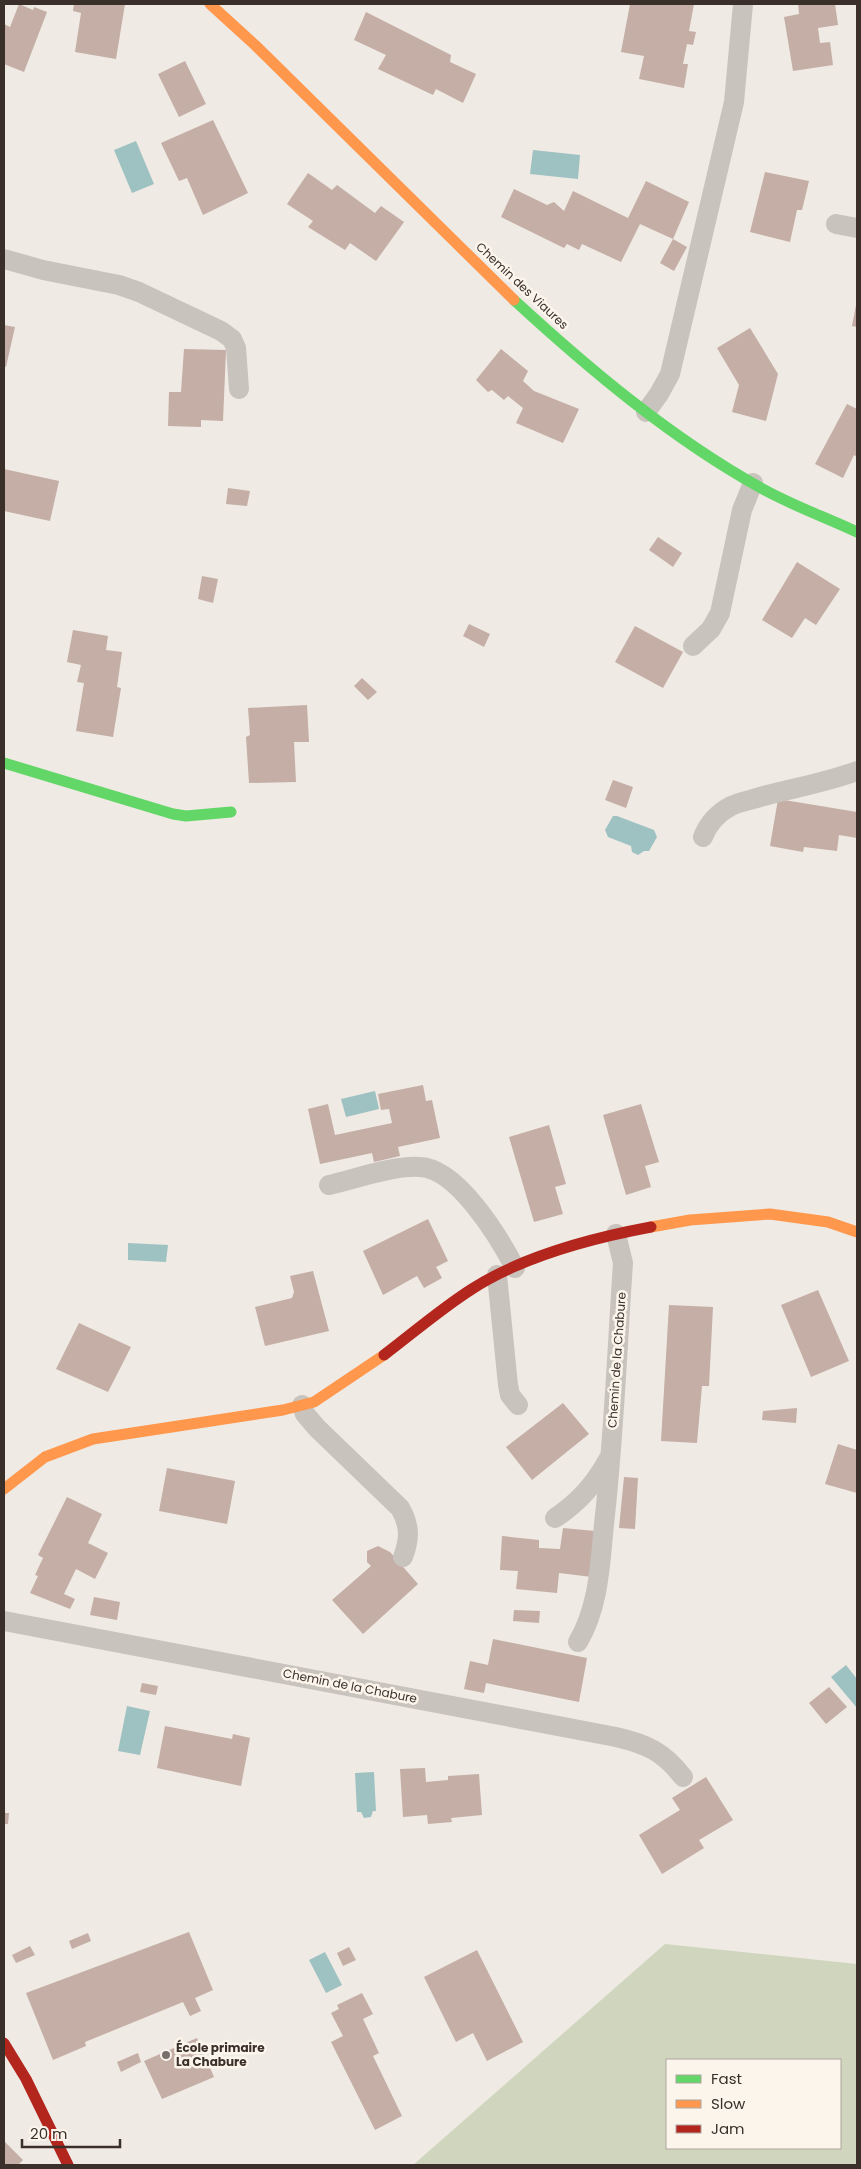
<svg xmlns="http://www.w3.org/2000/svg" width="861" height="2169" viewBox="0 0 861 2169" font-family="Poppins,sans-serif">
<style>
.green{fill:#d0d6be;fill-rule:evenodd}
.water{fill:#9ec1c2}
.building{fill:#c4aea5}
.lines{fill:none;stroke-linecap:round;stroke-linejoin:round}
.lane{stroke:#c9c3bd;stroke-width:20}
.fast{stroke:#63d668;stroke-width:11}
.slow{stroke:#ff974d;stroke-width:11}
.jam{stroke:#b3261e;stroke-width:11}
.poi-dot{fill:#7a706b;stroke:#fbf5ec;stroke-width:2}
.labels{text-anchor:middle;stroke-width:5;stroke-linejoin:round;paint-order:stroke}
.street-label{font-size:12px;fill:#3b2f2a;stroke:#fbf5ec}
.poi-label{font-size:12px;font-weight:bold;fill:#3b2f2a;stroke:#fbf5ec;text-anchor:start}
</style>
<rect width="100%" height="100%" fill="#efeae4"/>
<path class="green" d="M665 1944 857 1964V2165H413ZM667 2060H840V2148H667Z"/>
<path class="water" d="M136 141 154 184 132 193 114 150Z
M533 150 580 155 578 179 530 174Z
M613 816H617L654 830 657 837 649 851H644L638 855 632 852 631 846 608 837 605 830Z
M375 1091 379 1109 346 1117 341 1099Z
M128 1243 168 1245 166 1262 128 1260Z
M846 1665 857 1679V1708L831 1677Z
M127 1706 150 1711 140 1755 118 1751Z
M374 1772 376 1811H373L371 1817 364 1818 361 1812H357L355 1773Z
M325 1952 342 1985 326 1993 309 1960Z"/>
<path class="building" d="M19 4 33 10 34 7 47 12 24 72 4 64V24L10 27Z
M74 4H125L116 59 75 52 81 13 73 11Z
M630 4H694L689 31 696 32 693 45 687 44 683 64H688L684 88 639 79 644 56 621 52Z
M798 4H835L838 25 818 28 820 43 830 42 833 65 793 71 784 17 799 14Z
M366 12 451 55 450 62 476 74 463 103 436 89 433 95 378 69 386 55 354 40Z
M185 61 206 104 179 117 158 74Z
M213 120 248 193 203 215 187 178 179 181 161 143Z
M765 172 809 181 802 210H797L790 242 750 232Z
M308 173 332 190 337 185 375 213 381 206 404 222 376 261 350 243 345 250 308 227 313 221 287 204Z
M646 181 689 202 673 239 687 247 674 271 660 263 673 239 640 224 621 262 582 244 579 250 567 244 564 248 501 217 514 189 547 205 554 202 564 211 573 191 628 218Z
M856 305H857V327L852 326Z
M4 325 15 327 6 367 4 366Z
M750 328 778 374 766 421 732 412 739 385 717 348Z
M184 349 226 350 223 421 201 420V427L168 426 169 392H181Z
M501 349 528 371 523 381 534 391 579 409 563 443 516 423 523 408 508 396 504 400 492 390 488 392 476 380Z
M847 404 857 409V457L854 455 843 478 815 464Z
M4 469 59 481 50 521 4 511Z
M228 488 250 491 247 506 226 504Z
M658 537 682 553 673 567 649 550Z
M797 562 840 589 816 625 805 618 792 638 762 620Z
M202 576 218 579 213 603 198 599Z
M469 624 490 634 484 647 463 636Z
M635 626 683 652 663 688 615 662Z
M73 630 108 636 106 650 122 652 117 687 121 688 113 737 76 731 84 683 77 682 81 665 67 662Z
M362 678 377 692 368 700 354 686Z
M307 705 309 742H294L296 782 249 783 246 737 250 735 248 708Z
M613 780 633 787 626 808 605 800Z
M778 799 857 812V838L839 835 837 851 804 847 803 852 770 846Z
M423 1085 426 1101 432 1100 440 1138 398 1147 400 1156 374 1162 372 1153 320 1164 308 1109 328 1104 335 1135 392 1123 389 1109 381 1110 378 1094Z
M641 1104 659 1162 645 1166 651 1187 626 1195 603 1115Z
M549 1125 566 1184 555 1187 563 1214 534 1222 509 1137Z
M428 1219 448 1261 436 1267 442 1278 424 1288 417 1276 383 1295 363 1251Z
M313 1271 329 1331 265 1346 255 1307 292 1298 294 1292 290 1276Z
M818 1290 849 1361 811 1377 781 1305Z
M669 1305 713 1307 709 1386H702L697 1443 661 1441Z
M79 1323 131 1347 108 1392 56 1369Z
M563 1403 589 1434 532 1480 506 1447Z
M797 1408 796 1423 762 1420 763 1411Z
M838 1444 857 1450V1493L825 1484Z
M167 1468 235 1481 227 1524 159 1511Z
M624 1477 638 1478 635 1529 619 1528Z
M67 1497 102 1514 88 1543 108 1553 95 1579 76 1569 64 1594 75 1599 70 1609 30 1593 38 1576 35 1575 43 1558 38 1555Z
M563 1528 595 1531 592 1577 559 1573 557 1593 516 1589 518 1571 500 1570 502 1536 539 1540V1548L560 1549Z
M378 1546 390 1552 418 1584 363 1634 332 1600 371 1566 367 1562V1551Z
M94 1597 120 1602 117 1620 90 1615Z
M514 1610 540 1611 539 1623 513 1621Z
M493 1639 587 1658 579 1702 486 1683 484 1693 464 1689 470 1661 488 1665Z
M142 1683 158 1686 156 1695 140 1692Z
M829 1687 847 1707 826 1724 809 1703Z
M165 1726 232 1739 233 1734 250 1738 241 1786 157 1768Z
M425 1768 426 1782 448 1780V1776L479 1774 482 1815 451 1818 452 1822 428 1824 427 1815 403 1817 400 1769Z
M706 1777 733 1820 699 1840 704 1848 662 1874 639 1835 680 1810 672 1798Z
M4 1813H9L8 1824H4Z
M189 1932 213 1990 195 1998 201 2011 190 2016 183 2002 85 2042 86 2046 53 2060 26 1993Z
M88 1933 91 1941 72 1949 69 1941Z
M30 1946 35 1955 16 1963 12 1955Z
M349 1947 356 1960 343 1966 337 1953Z
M477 1950 523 2042 487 2061 473 2033 456 2042 424 1977Z
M362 1993 373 2014 363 2019 379 2053 373 2056 402 2116 375 2130 331 2042 343 2036 331 2013 339 2009 337 2005Z
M197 2038 214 2077 162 2099 144 2061Z
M138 2053 141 2062 121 2072 117 2062Z
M4 2141 23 2160 18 2165H4Z"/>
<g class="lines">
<path class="lane" d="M836 224 857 228
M4 259 43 270 119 285 139 292 221 331 232 339 236 348 239 389
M646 412 659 394 670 374 734 102 743 4
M693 646 711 629 720 613 742 510 753 483
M703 837C708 824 718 813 731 806 739 802 751 800 760 797 793 788 825 783 857 771
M329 1185C355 1179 394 1165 420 1167 457 1168 499 1237 515 1268
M497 1275 508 1385 510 1395 518 1405
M302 1405 305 1414 317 1428 400 1508C410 1525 410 1539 403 1557
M555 1518C579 1502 595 1484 609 1458
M4 1621 616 1737C646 1744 663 1751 683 1777
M578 1642C599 1606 600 1565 604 1524 614 1438 617 1350 623 1263L616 1234"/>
<path class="fast" d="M514 300C589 369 671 438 761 488 791 505 825 517 857 532
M4 763 173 814 186 816 231 812"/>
<path class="slow" d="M210 4 255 45 514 300
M651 1227 690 1220 770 1214 828 1222 857 1232
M4 1489 45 1457 93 1439 283 1410 314 1402 384 1355"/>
<path class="jam" d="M384 1355C413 1333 442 1308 472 1289 523 1256 592 1238 651 1227
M4 2043 26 2079 68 2165"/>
</g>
<circle class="poi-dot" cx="166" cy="2055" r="5"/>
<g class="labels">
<g class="street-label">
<text transform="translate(522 286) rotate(43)" y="4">Chemin des Viaures</text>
<text transform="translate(617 1360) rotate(-86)" y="4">Chemin de la Chabure</text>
<text transform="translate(350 1686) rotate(11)" y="4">Chemin de la Chabure</text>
</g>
<g class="poi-label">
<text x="176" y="2052">École primaire<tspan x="176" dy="14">La Chabure</tspan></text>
</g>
</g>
<rect width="861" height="2169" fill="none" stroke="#3b2f2a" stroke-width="10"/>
<rect x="666" y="2059" width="175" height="90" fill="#fbf5ec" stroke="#aea69e"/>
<rect x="676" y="2075" width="25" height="8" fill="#63d668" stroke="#aea69e"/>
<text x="711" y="2084" font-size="15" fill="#3b2f2a">Fast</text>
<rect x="676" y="2100" width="25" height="8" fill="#ff974d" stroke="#aea69e"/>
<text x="711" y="2109" font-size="15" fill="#3b2f2a">Slow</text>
<rect x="676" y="2125" width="25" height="8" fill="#b3261e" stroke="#aea69e"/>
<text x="711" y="2134" font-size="15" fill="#3b2f2a">Jam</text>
<path d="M22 2139v8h98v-8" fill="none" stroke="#3b2f2a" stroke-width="2.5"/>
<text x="30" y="2139" font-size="15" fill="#3b2f2a" stroke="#fbf5ec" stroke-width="4" paint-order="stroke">20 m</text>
</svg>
